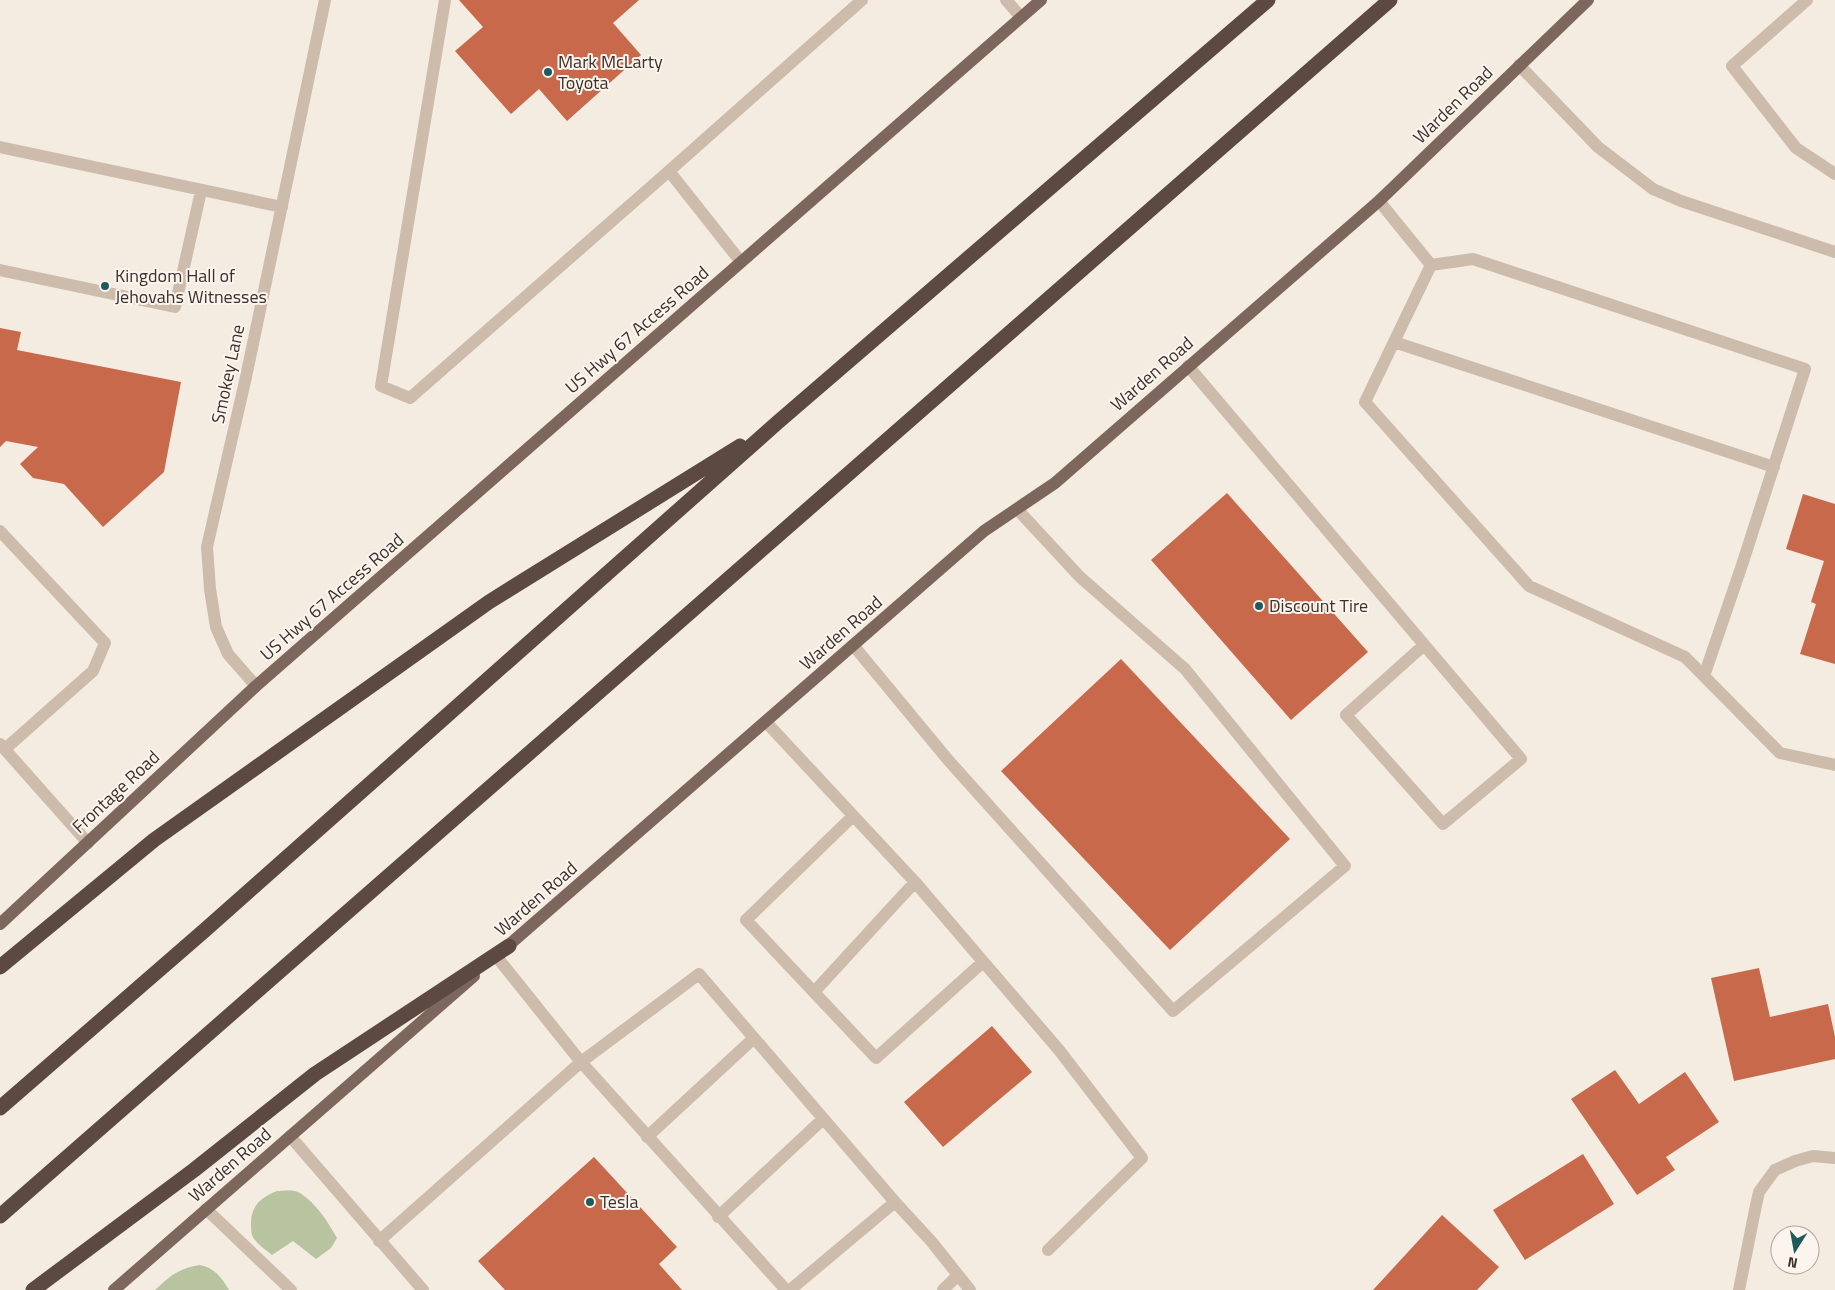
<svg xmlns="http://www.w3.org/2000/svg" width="1835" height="1290" viewBox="0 0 1835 1290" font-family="'Titillium Web',sans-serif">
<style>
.green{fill:#b8c4a0}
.building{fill:#c8694b}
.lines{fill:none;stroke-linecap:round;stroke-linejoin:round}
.minor{stroke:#cdbbac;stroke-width:12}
.major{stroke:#7d675c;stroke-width:12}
.highway{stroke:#5c4a42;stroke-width:15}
.poi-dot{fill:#1f5a5e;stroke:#fbf5ee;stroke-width:2}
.labels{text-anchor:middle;stroke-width:4;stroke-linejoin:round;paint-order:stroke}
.poi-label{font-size:18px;fill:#3b302b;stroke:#fbf5ee;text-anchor:start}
.street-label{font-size:18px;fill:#3b302b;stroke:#fbf5ee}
</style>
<rect width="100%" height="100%" fill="#f4ebe1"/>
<path class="green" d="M277 1191C284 1191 293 1189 300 1193 316 1203 328 1222 337 1238L331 1248 316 1259 293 1241 272 1255C266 1250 255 1243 252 1235 251 1232 251 1226 251 1223 251 1205 262 1197 277 1191Z
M200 1265C215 1268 222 1278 229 1290H155C170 1276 179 1268 200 1265Z"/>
<path class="building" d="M459 0H639L613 23 641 55 567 121 539 89 511 114 455 51 483 27Z
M0 328 21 332 17 350 181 382 164 472 103 527 64 484 33 478 20 464 38 447 6 441 0 447Z
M1227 493 1368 652 1291 720 1151 560Z
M1803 494 1835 504V664L1800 654 1816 604 1811 602 1824 561 1786 549Z
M1121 659 1290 839 1170 950 1001 771Z
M1759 968 1770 1017 1828 1004 1835 1037V1059L1734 1081 1711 978Z
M992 1026 1032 1072 943 1147 904 1102Z
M1615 1070 1639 1104 1685 1072 1719 1122 1666 1157 1675 1170 1637 1195 1571 1099Z
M1583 1154 1614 1204 1525 1260 1493 1210Z
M594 1157 677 1247 659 1264 682 1290H505L478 1261Z
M1442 1215 1499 1267 1477 1290H1373Z"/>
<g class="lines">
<path class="minor" d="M445 0 381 386 410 398 669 171 741 262
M1006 0 1021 17
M1807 0 1732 66 1796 148 1835 174
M1519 65 1598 147 1653 189 1681 201 1835 252
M0 147 282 207
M669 171 862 0
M1379 201 1431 265 1365 402 1529 586 1685 657 1780 753 1835 765
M1431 265 1473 259 1805 369 1742 565 1704 676
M0 270 175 307 201 191
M1394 342 1774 467
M1188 366 1521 759 1443 824 1346 715 1424 645
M0 531 105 643 93 671 5 749
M853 645 949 761 1173 1011 1345 866 1185 669 1080 577 1017 509
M256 686 228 654 216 627 210 589 207 547 246 377 325 0
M766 722 915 882 1059 1050 1142 1158 1048 1250
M0 744 88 843
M853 816 746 920 876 1058 983 962
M496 956 581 1062 786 1290
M814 992 915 882
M290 1136 423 1290
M647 1137 754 1038
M895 1202 931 1241 970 1290
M206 1209 291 1290
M718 1217 823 1119
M379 1241 581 1062 699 974 895 1202 790 1290
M943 1290 958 1275
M1739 1290 1756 1205 1759 1192 1775 1170 1795 1161 1813 1156 1835 1158"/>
<path class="major" d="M0 924 256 686 1041 0
M502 951 984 531 1055 483 1379 201 1588 0
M114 1290 474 976"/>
<path class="highway" d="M0 967 154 840 489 602 740 446
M0 1108 205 930 778 422 1268 0
M0 1216 1390 0
M33 1290 194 1170 315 1074 509 946"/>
</g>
<g class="poi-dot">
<circle cx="548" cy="72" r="5"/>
<circle cx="105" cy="286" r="5"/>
<circle cx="1259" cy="606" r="5"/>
<circle cx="590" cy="1202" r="5"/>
</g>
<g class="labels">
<g class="poi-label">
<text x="558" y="68">Mark McLarty<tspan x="558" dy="21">Toyota</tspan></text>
<text x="115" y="282">Kingdom Hall of<tspan x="115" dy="21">Jehovahs Witnesses</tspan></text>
<text x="1269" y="612">Discount Tire</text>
<text x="600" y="1208">Tesla</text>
</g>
<g class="street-label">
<text transform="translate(1453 105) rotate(-44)" y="6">Warden Road</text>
<text transform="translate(637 330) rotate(-41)" y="6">US Hwy 67 Access Road</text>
<text transform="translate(228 374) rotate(-78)" y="6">Smokey Lane</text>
<text transform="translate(1152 374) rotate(-41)" y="6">Warden Road</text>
<text transform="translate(332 597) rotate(-41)" y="6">US Hwy 67 Access Road</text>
<text transform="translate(841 633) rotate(-41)" y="6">Warden Road</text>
<text transform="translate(116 792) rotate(-43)" y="6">Frontage Road</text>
<text transform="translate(536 899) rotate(-41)" y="6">Warden Road</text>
<text transform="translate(230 1165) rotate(-41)" y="6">Warden Road</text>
</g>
</g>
<g transform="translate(1795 1250) rotate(191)"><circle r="24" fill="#fbf5ee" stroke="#aea6a0"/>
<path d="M0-4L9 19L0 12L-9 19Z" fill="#1f5a5e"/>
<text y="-8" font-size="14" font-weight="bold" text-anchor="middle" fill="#3b302b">N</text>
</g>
</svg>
